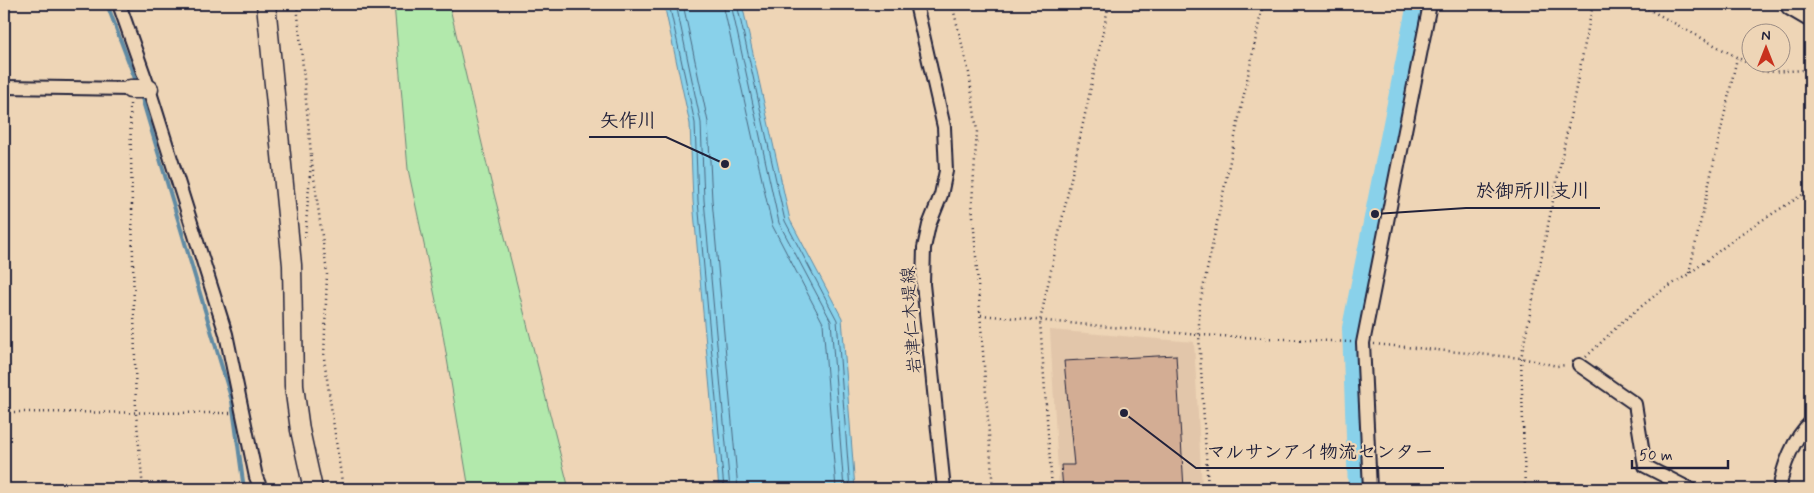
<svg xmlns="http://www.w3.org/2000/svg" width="1814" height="493" viewBox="0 0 1814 493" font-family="Mynerve,'Klee One',sans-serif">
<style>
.built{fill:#e2c6aa}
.green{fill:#b2e9ac;stroke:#6a8674}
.water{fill:#89d1ea;stroke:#608ba4}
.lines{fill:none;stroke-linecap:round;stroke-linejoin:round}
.shore{stroke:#4b6881;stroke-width:1}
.stream{stroke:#608ba4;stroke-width:4}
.river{stroke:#89d1ea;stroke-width:22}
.building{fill:#d3ad94;stroke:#22223b}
.street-casing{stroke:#22223b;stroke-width:16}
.secondary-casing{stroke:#22223b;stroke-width:21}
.highway-casing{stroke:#22223b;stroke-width:28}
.path{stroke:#22223b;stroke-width:2.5;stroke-dasharray:1 4;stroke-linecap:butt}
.street{stroke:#eed5b6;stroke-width:12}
.secondary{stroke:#eed5b6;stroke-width:18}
.highway{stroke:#eed5b6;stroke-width:24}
.labels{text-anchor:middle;stroke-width:4.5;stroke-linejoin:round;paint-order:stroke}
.street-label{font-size:18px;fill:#22223b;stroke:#eed5b6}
.leader{fill:none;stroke:#22223b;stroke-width:2}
.callout-dot{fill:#22223b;stroke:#eed5b6;stroke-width:2}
.callout-label{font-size:19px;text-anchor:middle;font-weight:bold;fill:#22223b;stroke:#eed5b6;stroke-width:4.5;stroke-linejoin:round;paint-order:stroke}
</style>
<rect width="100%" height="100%" fill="#eed5b6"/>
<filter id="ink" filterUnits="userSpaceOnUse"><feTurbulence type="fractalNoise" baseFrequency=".02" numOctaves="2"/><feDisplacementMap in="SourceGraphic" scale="10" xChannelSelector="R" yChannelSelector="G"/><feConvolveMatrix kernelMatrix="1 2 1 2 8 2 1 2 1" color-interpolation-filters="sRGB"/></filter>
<g filter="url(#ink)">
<path class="built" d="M1050 330 1194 342 1202 489H1059Z"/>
<path class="green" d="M394 4H449L491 182 569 489H469L442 329 408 169Z"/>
<path class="water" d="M664 4H742L790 220 842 318 855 489H719L693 201 690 124Z"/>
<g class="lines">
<path class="shore" d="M669 4 695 123 698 201 724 489
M676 4 701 123 704 200 730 489
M683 4 708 122 712 200 738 489
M723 4 772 225 823 323 836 489
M731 4 779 223 831 321 844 489
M737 4 785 221 837 320 850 489"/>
<path class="stream" d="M107 4 137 84
M141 95 232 401 244 489"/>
<path class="river" d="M1359 489 1353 328 1418 4"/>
</g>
<path class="building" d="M1176 355 1184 489H1063L1061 465H1074L1064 361Z"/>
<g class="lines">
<g class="street-casing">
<path id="street" d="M119 4 149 89 226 334 256 477 261 489
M916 4 944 127 946 171 941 195 929 225 924 248 923 284 944 489
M4 87 130 89
M1579 365 1635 404 1645 466 1690 489
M1370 489 1363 343 1430 4
M1780 489C1781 469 1795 436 1810 423"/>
</g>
<g class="secondary-casing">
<path id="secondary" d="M266 4 292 265 294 386 300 430 313 489
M130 89H149"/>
</g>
<g class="highway-casing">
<path id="highway" d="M1793 4 1810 14"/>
</g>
<path class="path" d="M297 4 311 154
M952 4 969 73 977 131 972 202 993 489
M1639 4 1764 72 1810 70
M130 104 136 413 143 489
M311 155 327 273 324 358 343 489
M305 237 311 162
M1689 273 1737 58
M981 315 1199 335 1351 342
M1374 344 1521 358 1557 366 1567 365
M1586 357 1622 322 1658 293 1689 274 1742 233 1810 190
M4 412 231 413
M1052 489 1040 321 1109 4
M1208 489 1199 335V308L1263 4
M1525 489 1521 358 1593 4"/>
<use href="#street" class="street"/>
<use href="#secondary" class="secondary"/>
<use href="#highway" class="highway"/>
</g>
</g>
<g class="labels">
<g class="street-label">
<text transform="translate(911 320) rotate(-94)" y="6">岩津仁木堤線</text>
</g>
</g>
<path class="leader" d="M725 164L666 137H589M1375 214L1466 208H1600M1124 413L1196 468H1444"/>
<g class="callout-dot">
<circle cx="725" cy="164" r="5"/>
<circle cx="1375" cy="214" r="5"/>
<circle cx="1124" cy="413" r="5"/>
</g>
<g class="callout-label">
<text x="628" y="127">矢作川</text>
<text x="1533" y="197">於御所川支川</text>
<text x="1320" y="458">マルサンアイ物流センター</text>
</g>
<rect width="1814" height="493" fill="none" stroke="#eed5b6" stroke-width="20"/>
<rect x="10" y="10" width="1794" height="473" fill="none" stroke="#22223b" stroke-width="2" filter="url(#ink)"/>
<g transform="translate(1766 48)"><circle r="24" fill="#eed5b6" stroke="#9c8d85"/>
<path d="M0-4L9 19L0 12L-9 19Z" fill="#c8321e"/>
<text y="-8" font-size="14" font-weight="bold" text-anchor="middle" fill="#22223b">N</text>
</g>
<path d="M1632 460v8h96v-8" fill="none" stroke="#22223b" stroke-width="2.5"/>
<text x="1639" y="460" font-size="15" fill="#22223b" stroke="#eed5b6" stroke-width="4" paint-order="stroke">50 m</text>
</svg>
